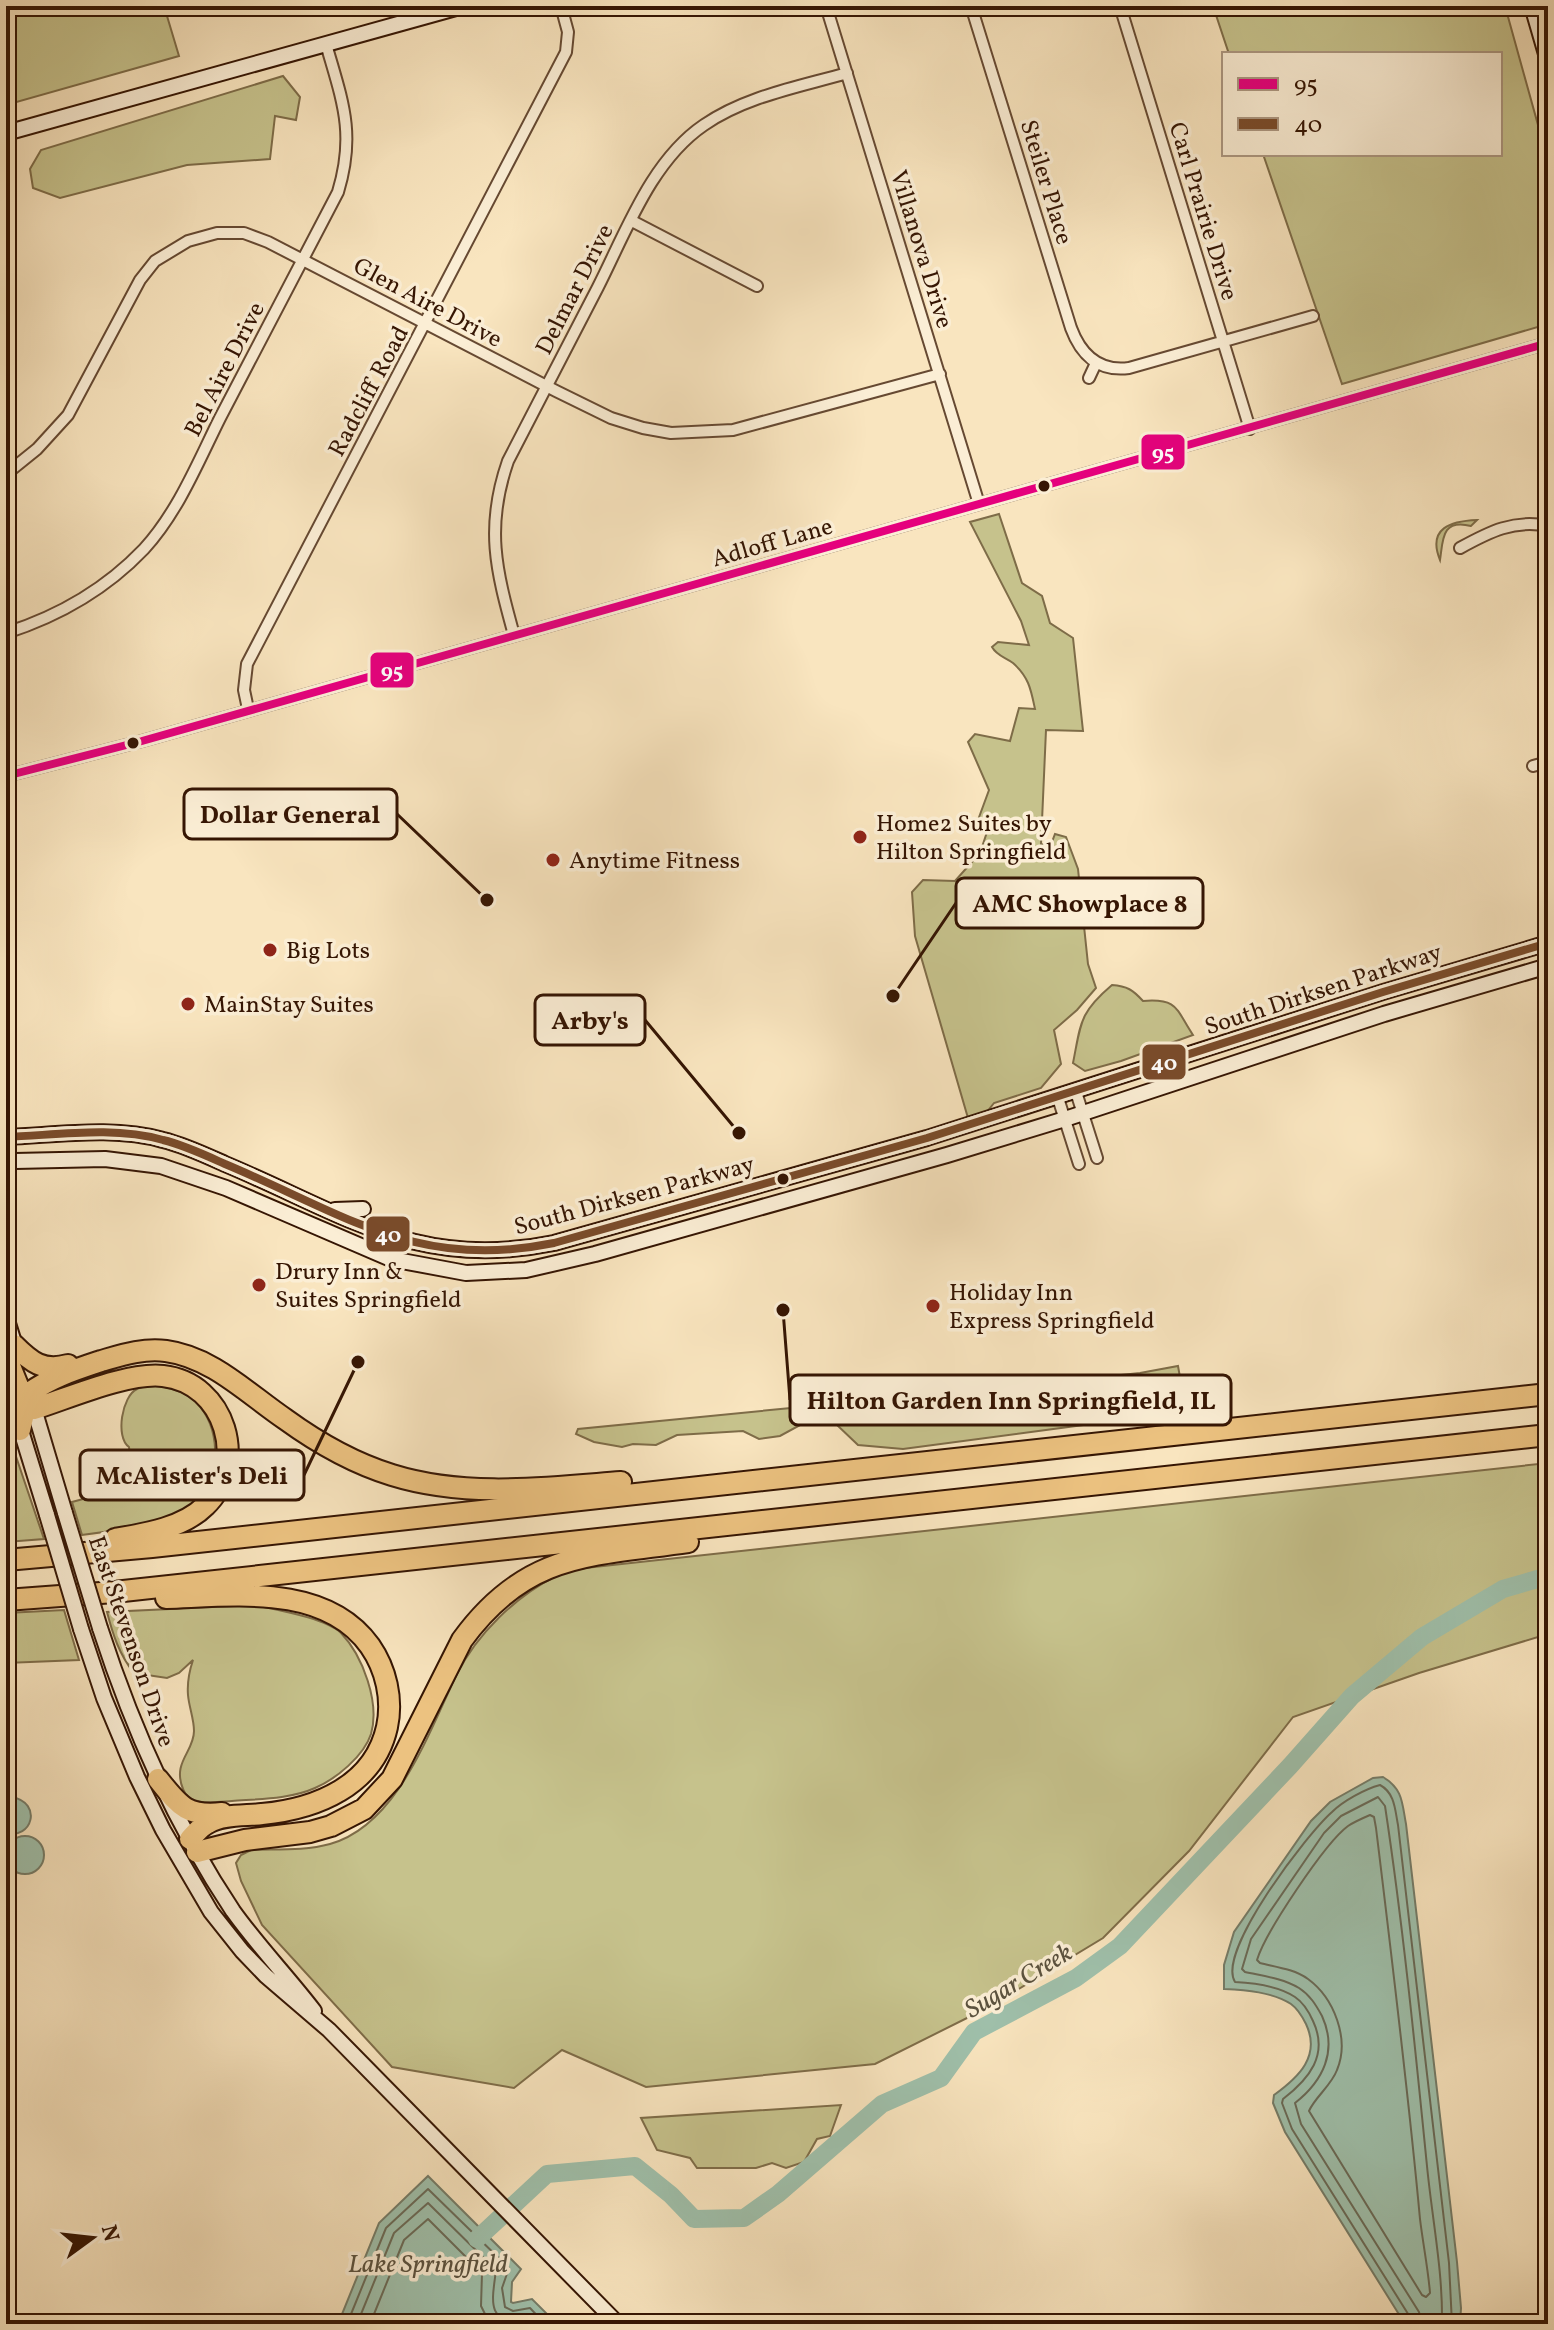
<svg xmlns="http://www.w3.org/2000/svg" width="1554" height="2330" viewBox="0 0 1554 2330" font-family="Vollkorn,serif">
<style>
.green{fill:#c6c28c;stroke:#7e6c48;stroke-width:2}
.water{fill:#9fc0ab;stroke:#757c68;stroke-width:2}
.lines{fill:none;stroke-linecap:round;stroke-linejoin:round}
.shore{stroke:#6a6a57;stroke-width:2}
.river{stroke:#9fc0ab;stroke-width:18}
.street-casing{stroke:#664932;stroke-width:14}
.secondary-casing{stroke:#351503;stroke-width:18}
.highway-casing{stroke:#351503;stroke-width:24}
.street{stroke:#fbeed5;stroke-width:10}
.secondary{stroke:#fbeed5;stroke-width:14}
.highway{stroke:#ecc280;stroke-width:20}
.secondary-bridge-casing{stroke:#351503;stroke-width:18;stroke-linecap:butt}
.secondary-bridge{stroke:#fbeed5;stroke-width:14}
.bus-1-casing{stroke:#fbeed5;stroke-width:14}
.bus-2-casing{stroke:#fbeed5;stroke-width:14}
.bus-1{stroke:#e5007d;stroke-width:8}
.bus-2{stroke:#7a4b2a;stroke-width:8}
.bus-dot{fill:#351503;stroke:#fbeed5;stroke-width:3}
.poi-dot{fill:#8f2418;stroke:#fbeed5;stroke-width:3}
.labels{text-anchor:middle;stroke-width:7;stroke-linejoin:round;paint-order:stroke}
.street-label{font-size:24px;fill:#351503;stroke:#fbeed5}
.poi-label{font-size:24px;fill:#351503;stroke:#fbeed5;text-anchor:start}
.water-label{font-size:26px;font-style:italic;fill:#5a513e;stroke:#fbeed5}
.leader{fill:none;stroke:#351503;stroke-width:3}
.callout-dot{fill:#351503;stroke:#fbeed5;stroke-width:3}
.callout{fill:#fbeed5;stroke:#351503;stroke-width:3}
.callout-label{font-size:26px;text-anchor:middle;font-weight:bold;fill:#351503}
.line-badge{stroke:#fbeed5;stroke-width:3}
.badge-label{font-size:22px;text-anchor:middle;font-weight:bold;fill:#fff}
</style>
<rect width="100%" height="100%" fill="#f9e5bf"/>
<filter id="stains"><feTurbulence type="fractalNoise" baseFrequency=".0025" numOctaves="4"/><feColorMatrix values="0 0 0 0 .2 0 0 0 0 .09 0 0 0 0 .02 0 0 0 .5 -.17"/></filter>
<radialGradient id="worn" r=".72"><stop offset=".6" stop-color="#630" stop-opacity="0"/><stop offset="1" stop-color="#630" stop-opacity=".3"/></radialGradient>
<path class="green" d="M6 6H164L179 56 6 105Z
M1213 6H1505L1548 161V324L1342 384 1263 154H1500V54H1229Z
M283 76 300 97 296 120 275 116 270 159 187 165 60 198 33 188 30 169 41 150Z
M999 514 1022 583 1042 596 1050 623 1073 638 1083 731 1046 730 1041 844 1050 847 1055 834 1066 837 1078 869 1088 964 1096 988 1077 1010 1054 1030 1061 1064 1041 1088 994 1103 986 1113 968 1118 915 936 912 892 923 880 955 881 980 853 987 832 978 820 989 790 968 742 975 734 1010 741 1019 708 1035 709C1031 690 1029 677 1013 663 1005 657 997 656 992 647L998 642 1029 645 1021 621 970 522Z
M1477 520 1471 526C1441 518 1443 541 1440 560 1427 528 1451 521 1477 520Z
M1112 985C1127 986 1133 990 1143 1001 1179 998 1176 1010 1193 1035L1121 1061 1085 1071 1073 1063C1081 1023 1079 1013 1112 985Z
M1178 1366 1181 1383 1201 1389 1209 1395 1204 1402 1162 1408H1117L1113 1421 903 1449 858 1445 836 1424 800 1425 780 1436 759 1439 743 1431 677 1435 656 1445 633 1444 622 1447 594 1442 576 1434 578 1429 791 1408 836 1399 979 1382 997 1388 1140 1373Z
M156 1385C170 1388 186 1392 196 1402 220 1427 222 1472 199 1498 178 1523 113 1531 82 1535L72 1502 113 1491 118 1463 130 1457 129 1447C115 1437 122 1396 137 1389 142 1386 151 1386 156 1385Z
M6 1427 44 1539 6 1542V1491L10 1490 6 1476Z
M1548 1463V1634L1419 1673 1293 1717 1189 1851 1103 1938 989 2007 875 2064 646 2087 562 2050 514 2088 392 2067 262 1925 241 1881 236 1863 241 1855 251 1850C276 1849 305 1851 330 1844 398 1825 429 1731 457 1674 477 1634 516 1596 556 1576 564 1572 575 1570 585 1568Z
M255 1605C277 1610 325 1618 341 1633 363 1656 380 1703 371 1734 364 1756 336 1779 315 1788 291 1799 258 1799 232 1801 216 1802 189 1807 183 1789 172 1762 194 1752 194 1731 194 1719 189 1707 188 1695 187 1683 189 1672 193 1660L179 1673 167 1678 134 1673C119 1654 113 1635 107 1612Z
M64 1610 79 1660 6 1663V1613Z
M841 2105 830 2136 817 2139 804 2162 786 2168 772 2163 756 2168H697L690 2158 657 2150 641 2118Z"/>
<path class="water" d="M1383 1777C1403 1789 1402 1803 1406 1824L1457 2262 1461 2308 1460 2324H1405L1285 2132 1273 2103 1274 2095C1299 2077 1321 2056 1306 2024 1302 2016 1298 2009 1291 2004 1273 1992 1245 1990 1224 1989V1965L1234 1932 1311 1821 1330 1802 1373 1778Z
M12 1797C43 1803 32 1840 6 1833V1799Z
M6 1855a19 19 0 1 1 38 0a19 19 0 1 1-38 0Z
M428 2176 521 2269 512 2282 511 2302 513 2303 532 2299 557 2324H338L379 2223Z"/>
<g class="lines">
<path class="shore" d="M1370 1815 1374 1817 1376 1828C1392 1959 1408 2089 1420 2219 1423 2244 1428 2268 1430 2293L1426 2297 1422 2295 1309 2111C1315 2097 1331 2086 1337 2070 1350 2039 1334 1998 1308 1979 1294 1969 1276 1967 1260 1963L1257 1960C1265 1933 1325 1843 1348 1826 1354 1822 1363 1818 1370 1815Z
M347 2324 386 2228 428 2189 509 2268 502 2288 505 2307 513 2311 530 2308 545 2324
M357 2324 394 2233 428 2203 496 2270C493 2296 484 2327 525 2319L531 2324
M370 2324 404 2240 428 2219 482 2273 481 2306 490 2324
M1411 2324 1410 2317 1292 2129 1282 2103 1283 2099C1309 2079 1329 2055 1313 2021 1309 2012 1304 2003 1295 1997 1279 1986 1254 1983 1235 1982 1216 1952 1307 1834 1332 1812 1343 1801 1365 1789 1380 1785 1395 1793 1395 1810 1398 1825L1449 2263 1452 2324
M1422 2324 1419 2312 1301 2124 1295 2103C1323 2081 1338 2051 1322 2016 1316 2005 1310 1995 1299 1988 1282 1978 1263 1976 1245 1972L1242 1969 1251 1939 1324 1833 1341 1816 1378 1797 1385 1806C1403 1925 1415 2046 1427 2166 1432 2218 1443 2271 1442 2324"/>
<path class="river" d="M477 2239 547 2174 635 2166 671 2195 694 2219 744 2218 778 2194 882 2104 941 2078 974 2032 1076 1978 1120 1946 1290 1766 1352 1696 1422 1637 1503 1589 1548 1576"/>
<g class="street-casing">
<path id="street" d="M826 6 979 504
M971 6 1071 328C1081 355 1099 372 1129 368L1313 316
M1120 6 1250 429
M632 221 757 286
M1089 378 1096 363
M6 474 37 449 68 415 140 280 155 261 188 241 217 233H244L268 242 556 391 611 418 643 428 671 433 733 430 940 374
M1460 548C1489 532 1514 519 1548 526
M6 633C59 616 105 590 144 549 178 512 198 462 220 418 259 343 299 268 338 192 356 133 342 100 326 44
M514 635C496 570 485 527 508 461 538 403 568 345 598 287 626 232 651 161 704 125 746 96 799 87 847 73
M248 709 244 690 247 664 566 52 568 32 561 6
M1533 766 1548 762
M6 776 142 741 1548 343
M1076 1092 1097 1158
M1058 1098 1079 1164"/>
</g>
<g class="secondary-casing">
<path id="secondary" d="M1532 6 1548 61
M6 133 463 6
M6 1137C58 1135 113 1126 163 1140 184 1145 205 1155 225 1164 345 1214 417 1271 554 1243L927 1138 1383 992 1548 943
M6 1158 15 1161 105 1159 161 1166 226 1188 391 1259 466 1273 526 1270 595 1254 947 1155 1065 1119 1384 1014 1548 966
M335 1210 363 1209
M6 1317 17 1352
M6 1382 47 1515
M32 1402 65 1513
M100 1628C132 1727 175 1824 233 1911 258 1946 288 1977 314 2011
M81 1629 104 1698 137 1777 163 1830 211 1912 242 1951 266 1976 329 2030 618 2324"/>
</g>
<g class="highway-casing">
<path id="highway" d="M14 1345C31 1362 43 1372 68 1365
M6 1356 25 1403 34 1409C69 1398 128 1372 163 1376 226 1383 249 1464 205 1506 183 1528 144 1534 115 1539
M20 1430 29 1393C52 1377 74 1370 101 1361 122 1355 143 1348 166 1351 212 1357 248 1394 285 1419 318 1443 353 1463 392 1475 466 1498 545 1488 621 1482
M6 1560 152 1547 1548 1394
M166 1598C233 1596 325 1583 370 1646 386 1669 393 1699 387 1727 374 1786 316 1809 262 1814 246 1816 222 1814 208 1823 201 1826 195 1834 190 1839
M6 1600 114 1592 1548 1435
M158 1779C179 1805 186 1817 222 1813
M197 1852 245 1840 310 1832 331 1826 364 1809 392 1779 462 1640C526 1552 590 1556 688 1542"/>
</g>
<use href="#street" class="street"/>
<use href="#secondary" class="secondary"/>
<use href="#highway" class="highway"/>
<g class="secondary-bridge-casing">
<path id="secondary-bridge" d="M65 1513 100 1628
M47 1515 81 1629"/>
</g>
<use href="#secondary-bridge" class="secondary-bridge"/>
<g class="bus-1-casing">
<path id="bus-1" d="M6 776 142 741 1548 343"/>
</g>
<g class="bus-2-casing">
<path id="bus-2" d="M6 1137C58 1135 113 1126 163 1140 184 1145 205 1155 225 1164 345 1214 417 1271 554 1243L927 1138 1383 992 1548 943"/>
</g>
<use href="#bus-1" class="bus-1"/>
<use href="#bus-2" class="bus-2"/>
</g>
<g class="bus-dot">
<circle cx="1044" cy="486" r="7"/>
<circle cx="133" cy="743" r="7"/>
<circle cx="783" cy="1179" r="7"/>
</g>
<g class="poi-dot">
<circle cx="860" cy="837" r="8"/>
<circle cx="553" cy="860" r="8"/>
<circle cx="270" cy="950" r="8"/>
<circle cx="188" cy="1004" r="8"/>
<circle cx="259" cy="1285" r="8"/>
<circle cx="933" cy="1306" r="8"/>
</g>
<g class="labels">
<g class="street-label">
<text transform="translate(1047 182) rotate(73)" y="8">Steiler Place</text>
<text transform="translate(1204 211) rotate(73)" y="8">Carl Prairie Drive</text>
<text transform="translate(922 249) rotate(73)" y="8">Villanova Drive</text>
<text transform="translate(574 289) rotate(-63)" y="8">Delmar Drive</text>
<text transform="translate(428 302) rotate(28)" y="8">Glen Aire Drive</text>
<text transform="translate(224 369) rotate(-63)" y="8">Bel Aire Drive</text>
<text transform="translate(368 391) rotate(-62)" y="8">Radcliff Road</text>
<text transform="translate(772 542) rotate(-16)" y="8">Adloff Lane</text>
<text transform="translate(1323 989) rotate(-18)" y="8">South Dirksen Parkway</text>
<text transform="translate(634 1195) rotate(-15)" y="8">South Dirksen Parkway</text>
<text transform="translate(132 1641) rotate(71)" y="8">East Stevenson Drive</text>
</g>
<g class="poi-label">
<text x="876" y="831">Home2 Suites by<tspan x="876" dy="28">Hilton Springfield</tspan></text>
<text x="569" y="868">Anytime Fitness</text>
<text x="286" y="958">Big Lots</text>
<text x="204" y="1012">MainStay Suites</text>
<text x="275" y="1279">Drury Inn &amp;<tspan x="275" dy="28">Suites Springfield</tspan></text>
<text x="949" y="1300">Holiday Inn<tspan x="949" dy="28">Express Springfield</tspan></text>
</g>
<g class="water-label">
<text transform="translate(1018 1980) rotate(-31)" y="9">Sugar Creek</text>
<text x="428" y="2272">Lake Springfield</text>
</g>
</g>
<path class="leader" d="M487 900L397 814M893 996L956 903M739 1133L645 1020M783 1310L790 1400M358 1362L304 1475"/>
<g class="callout-dot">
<circle cx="487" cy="900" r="8"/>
<circle cx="893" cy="996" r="8"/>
<circle cx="739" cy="1133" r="8"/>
<circle cx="783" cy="1310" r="8"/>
<circle cx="358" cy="1362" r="8"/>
</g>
<g class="callout">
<rect x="184" y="789" width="213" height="50" rx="8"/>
<rect x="956" y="878" width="247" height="50" rx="8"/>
<rect x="535" y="995" width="110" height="50" rx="8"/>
<rect x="790" y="1375" width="441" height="50" rx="8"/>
<rect x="80" y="1450" width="224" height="50" rx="8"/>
</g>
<g class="callout-label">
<text x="290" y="823">Dollar General</text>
<text x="1080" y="912">AMC Showplace 8</text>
<text x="590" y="1029">Arby's</text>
<text x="1011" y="1409">Hilton Garden Inn Springfield, IL</text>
<text x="192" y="1484">McAlister's Deli</text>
</g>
<g class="line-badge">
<rect x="1140" y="433" width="46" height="38" rx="8" fill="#e5007d"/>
<rect x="369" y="651" width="46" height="38" rx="8" fill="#e5007d"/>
<rect x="1141" y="1043" width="46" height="38" rx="8" fill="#7a4b2a"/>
<rect x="365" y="1215" width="46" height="38" rx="8" fill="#7a4b2a"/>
</g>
<g class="badge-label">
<text x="1163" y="460">95</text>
<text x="392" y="678">95</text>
<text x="1164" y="1070">40</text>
<text x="388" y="1242">40</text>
</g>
<rect width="1554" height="2330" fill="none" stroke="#f9e5bf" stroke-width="32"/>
<rect x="8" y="8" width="1538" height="2314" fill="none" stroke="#351503" stroke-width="4"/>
<rect x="16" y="16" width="1522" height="2298" fill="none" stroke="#351503" stroke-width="2"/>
<rect x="1222" y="52" width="280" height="104" fill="#fbeed5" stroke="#ac9781" stroke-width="2"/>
<rect x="1238" y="78" width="40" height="12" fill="#e5007d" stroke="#ac9781" stroke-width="2"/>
<text x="1294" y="92" font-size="24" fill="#351503">95</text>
<rect x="1238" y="118" width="40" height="12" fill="#7a4b2a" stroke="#ac9781" stroke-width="2"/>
<text x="1294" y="132" font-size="24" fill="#351503">40</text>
<g transform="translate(92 2238) rotate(75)" stroke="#fbeed5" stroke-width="6" paint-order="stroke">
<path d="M0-6L14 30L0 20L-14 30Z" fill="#351503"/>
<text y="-12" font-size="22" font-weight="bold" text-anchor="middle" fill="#351503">N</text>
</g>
<rect width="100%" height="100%" filter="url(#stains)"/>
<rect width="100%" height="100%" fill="url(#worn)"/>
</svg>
